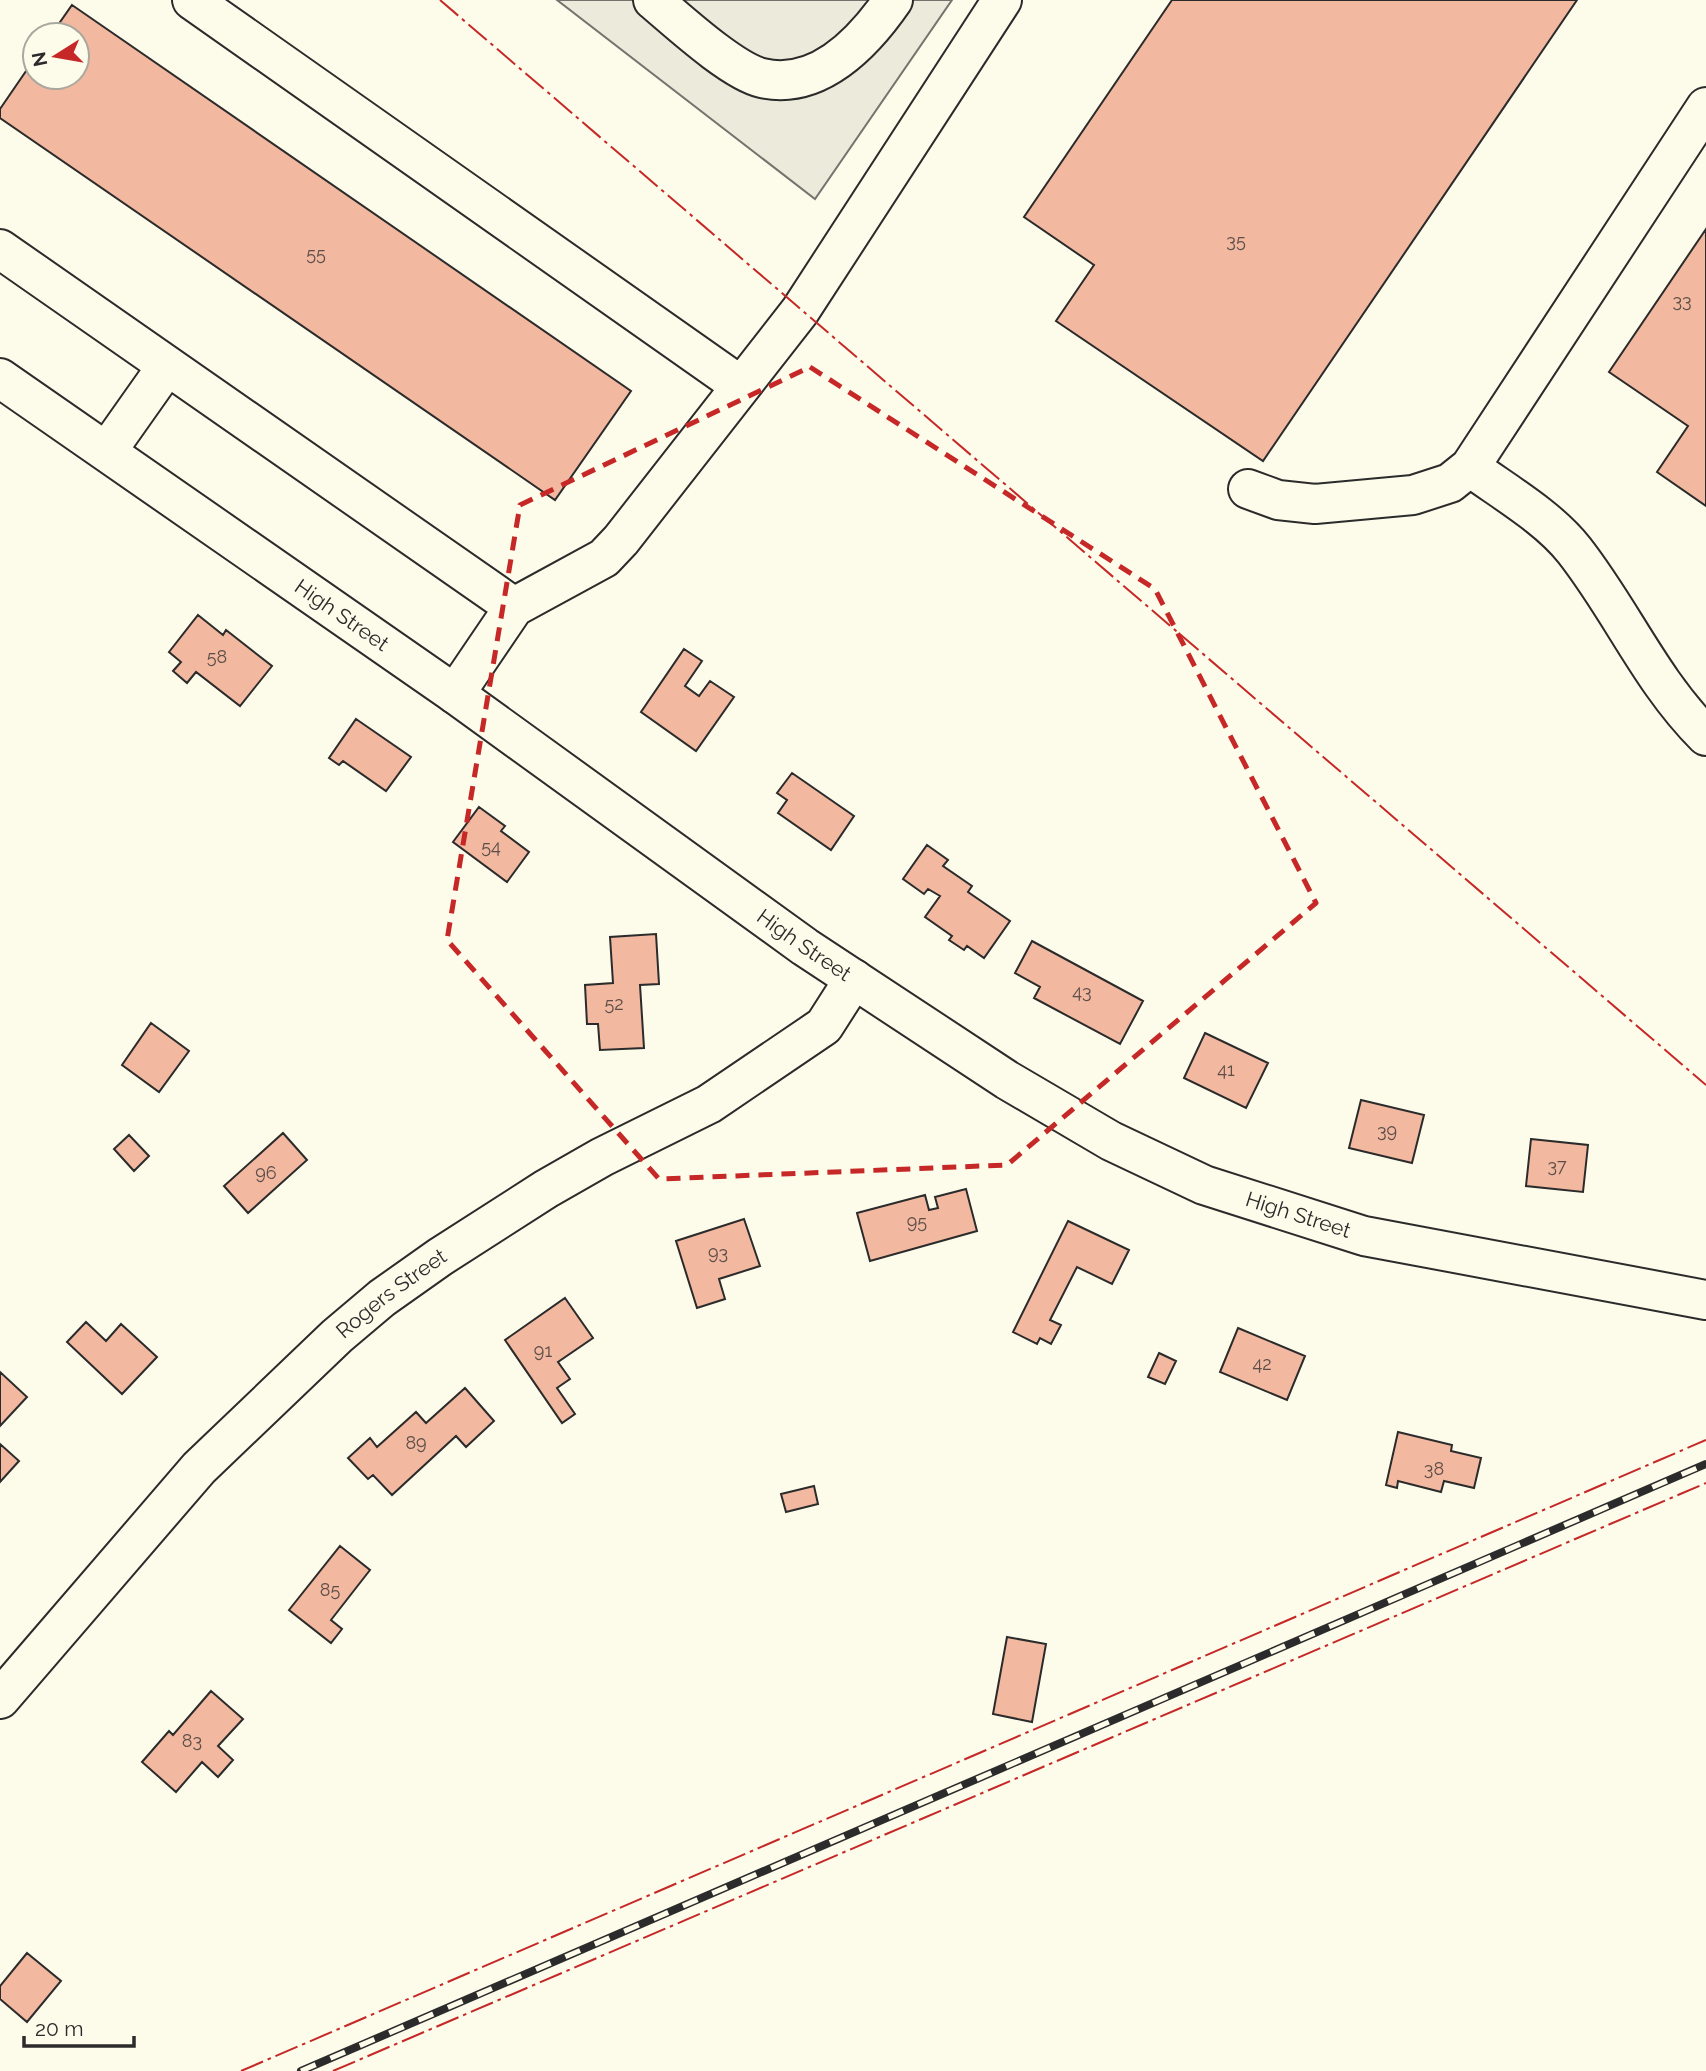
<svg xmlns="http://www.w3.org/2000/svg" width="1706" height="2071" viewBox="0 0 1706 2071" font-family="Raleway,sans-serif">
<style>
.parking{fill:#eceadb;stroke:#74746e;stroke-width:2}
.building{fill:#f2b8a0;stroke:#2b2b2b;stroke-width:2}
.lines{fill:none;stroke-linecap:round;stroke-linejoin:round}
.minor-casing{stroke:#2b2b2b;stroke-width:42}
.major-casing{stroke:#2b2b2b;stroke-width:42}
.minor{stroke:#fdfbea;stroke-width:38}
.major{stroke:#fdfbea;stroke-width:38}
.rail-casing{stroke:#2b2b2b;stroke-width:8}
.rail{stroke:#fdfbea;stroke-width:5;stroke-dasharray:16;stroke-linecap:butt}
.power{stroke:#c62828;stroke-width:2;stroke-dasharray:24 5 3.5 5;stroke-linecap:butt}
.marked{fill:none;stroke:#c62828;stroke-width:5;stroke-dasharray:14 9;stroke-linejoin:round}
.labels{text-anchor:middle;stroke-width:5;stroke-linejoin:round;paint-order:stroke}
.number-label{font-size:18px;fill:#5d4e48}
.street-label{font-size:21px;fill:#2b2b2b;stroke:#fdfbea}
</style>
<rect width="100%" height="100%" fill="#fdfbea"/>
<path class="parking" d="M557 0H952L815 199Z"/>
<path class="building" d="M1172 0H1577L1263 461 1056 321 1094 265 1024 217Z
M72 5 631 391 555 500 0 118V109L35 58V77H77V35H51Z
M1706 229V506L1657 472 1688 426 1609 372Z
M198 615 223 635 226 630 272 666 240 706 196 672 187 683 173 671 181 662 169 652Z
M684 649 702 661 685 686 699 696 710 681 734 697 696 751 641 712Z
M356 719 411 757 386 791 343 761 339 765 329 758Z
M792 773 854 816 831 850 778 813 787 800 777 793Z
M479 807 505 826 501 831 529 852 507 882 453 842Z
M927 845 948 860 943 866 972 886 968 892 1010 921 984 958 967 946 964 950 949 940 952 936 925 917 940 896 928 889 924 894 903 879Z
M656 934 659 984 640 985 644 1048 600 1050 598 1024H587L585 985 613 983 610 937Z
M1032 941 1143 1001 1120 1044 1034 998 1040 987 1015 973Z
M151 1023 189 1051 159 1092 122 1065Z
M1205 1033 1268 1063 1246 1108 1184 1078Z
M1361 1100 1424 1115 1412 1163 1349 1148Z
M283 1133 307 1160 248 1213 224 1186Z
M129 1135 149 1156 134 1171 114 1149Z
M1531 1139 1588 1145 1583 1192 1526 1186Z
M966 1189 977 1231 870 1261 857 1213 925 1195 929 1210 938 1208 935 1197Z
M744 1219 760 1266 719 1279 725 1299 697 1308 676 1241Z
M1068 1221 1129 1250 1112 1284 1077 1267 1050 1320 1061 1325 1051 1344 1040 1338 1037 1344 1013 1332Z
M565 1298 593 1338 558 1362 570 1379 557 1388 575 1414 562 1423 505 1340Z
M86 1322 106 1341 121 1324 157 1357 122 1394 67 1342Z
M1238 1328 1305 1356 1287 1400 1220 1372Z
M1159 1353 1176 1361 1165 1384 1148 1377Z
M0 1372 27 1397 0 1426Z
M465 1388 494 1421 466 1447 456 1436 392 1495 373 1475 368 1479 348 1458 370 1438 377 1447 416 1412 426 1423Z
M1398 1432 1452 1445 1451 1451 1481 1458 1474 1488 1444 1481 1441 1492 1398 1481 1397 1488 1386 1485Z
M0 1444 19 1461 0 1482Z
M814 1486 818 1504 786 1512 781 1494Z
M340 1546 370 1570 331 1620 342 1629 331 1643 289 1610Z
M1007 1637 1046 1644 1032 1722 993 1714Z
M211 1691 243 1719 218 1746 233 1760 218 1777 202 1762 176 1792 142 1762 169 1731 173 1735Z
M27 1953 61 1981 27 2022 0 1999V1986Z"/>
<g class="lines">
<g class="minor-casing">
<path id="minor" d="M192 0 741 386
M653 0C678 21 732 71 762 78 818 91 864 42 893 0
M0 249 514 607 455 694
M107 451 167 366
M1470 467C1504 492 1548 517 1574 550 1622 611 1650 680 1706 736
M1248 489 1278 500 1315 504 1413 495 1450 483 1470 467 1706 107
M514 607 604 558 621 540 800 311 1002 0"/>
</g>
<g class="major-casing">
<g id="major">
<path id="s1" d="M0 378 455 694 805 947 1007 1080 1111 1141 1204 1185 1364 1236 1706 1300"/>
<path id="s2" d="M0 1699 199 1468 337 1336 382 1298 440 1257 546 1189 602 1157 709 1104 824 1026 854 979"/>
</g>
</g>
<use href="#minor" class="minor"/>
<use href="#major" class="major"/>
<g class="rail-casing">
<path id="rail" d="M301 2071 1706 1464"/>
</g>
<use href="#rail" class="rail"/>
<path class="power" d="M440 0 1706 1085
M241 2071 1706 1440
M333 2071 1706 1483"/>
</g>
<path class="marked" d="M810 367 1155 589 1316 903 1007 1165 659 1179 447 940 520 505Z"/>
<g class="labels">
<g class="number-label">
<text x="1236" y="247">35</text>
<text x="316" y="260">55</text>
<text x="1682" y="307">33</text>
<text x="217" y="663">58</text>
<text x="491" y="853">54</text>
<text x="1082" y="998">43</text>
<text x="614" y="1010">52</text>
<text x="1226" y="1076">41</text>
<text x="1387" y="1137">39</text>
<text x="1557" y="1172">37</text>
<text x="266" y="1179">96</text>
<text x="917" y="1228">95</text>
<text x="718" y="1259">93</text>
<text x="543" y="1357">91</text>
<text x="1262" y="1370">42</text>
<text x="416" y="1449">89</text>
<text x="1434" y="1475">38</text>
<text x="330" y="1596">85</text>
<text x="192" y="1747">83</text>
</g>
<g class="street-label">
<text dy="7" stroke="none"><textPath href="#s1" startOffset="416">High Street</textPath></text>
<text dy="7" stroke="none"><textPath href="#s1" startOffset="984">High Street</textPath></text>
<text dy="7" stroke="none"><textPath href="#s1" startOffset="1550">High Street</textPath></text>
<text dy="7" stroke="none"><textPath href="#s2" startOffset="565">Rogers Street</textPath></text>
</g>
</g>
<g transform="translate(56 56) rotate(259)"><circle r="33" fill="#fdfbea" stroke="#a9a89e" stroke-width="2"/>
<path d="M0-5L12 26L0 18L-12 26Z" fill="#c62828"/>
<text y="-10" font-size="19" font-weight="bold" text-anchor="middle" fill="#2b2b2b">N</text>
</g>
<path d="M24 2036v10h110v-10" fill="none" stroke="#2b2b2b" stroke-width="3.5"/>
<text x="35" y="2036" font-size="21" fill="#2b2b2b" stroke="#fdfbea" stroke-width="5" paint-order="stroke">20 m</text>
</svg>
